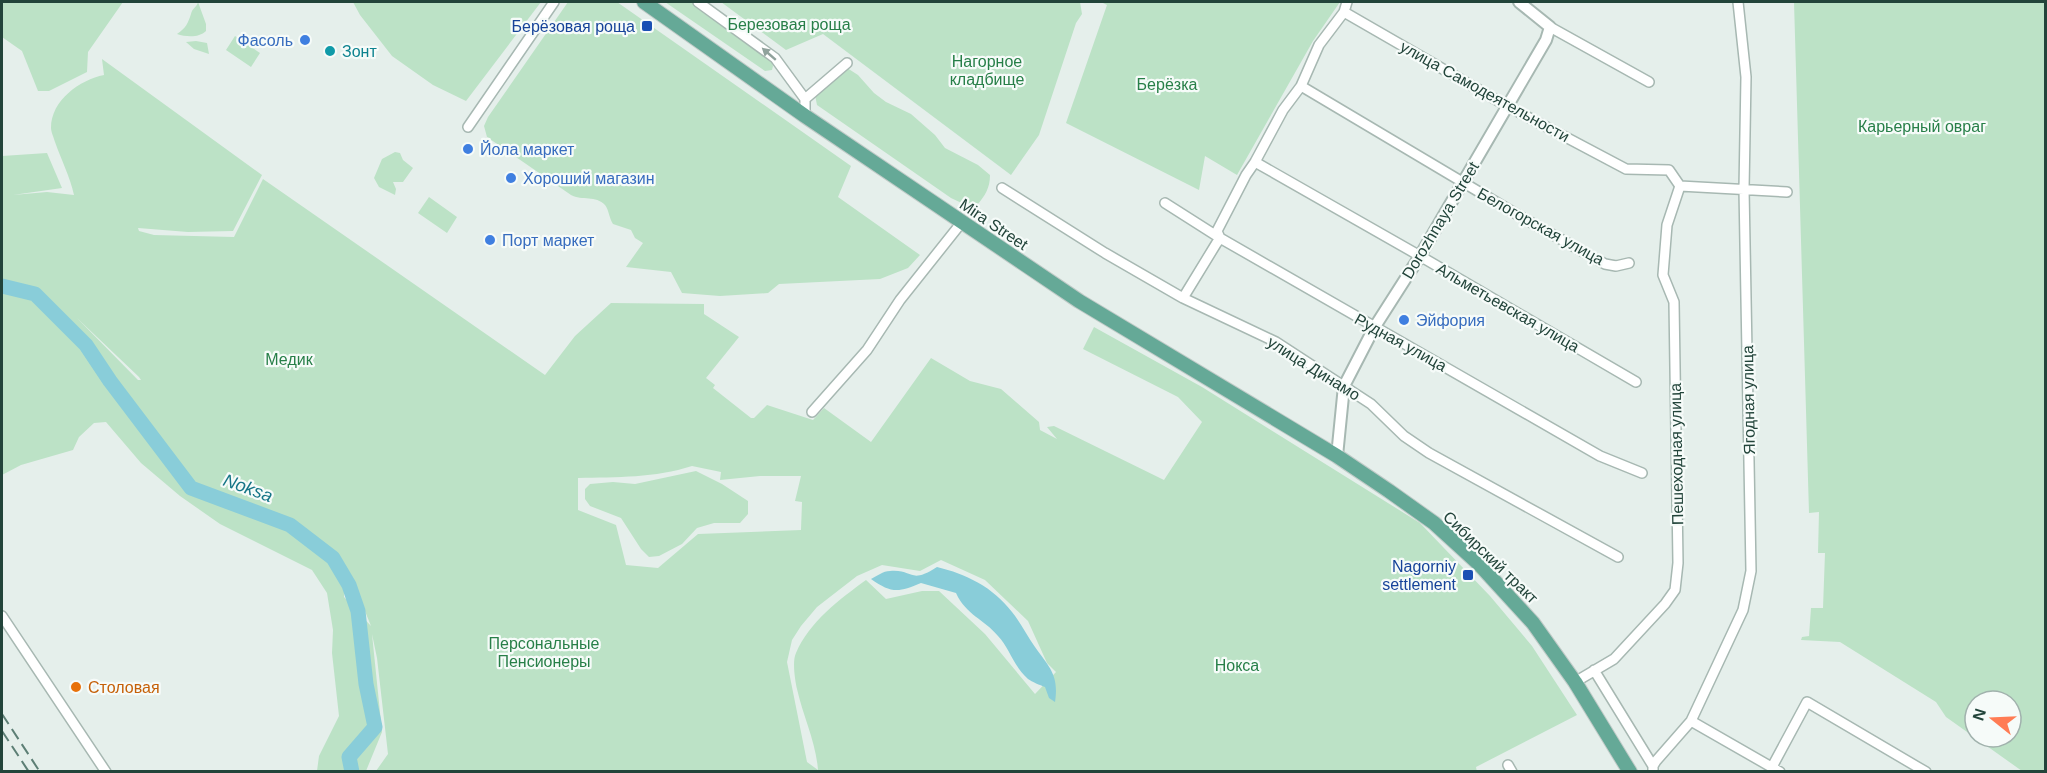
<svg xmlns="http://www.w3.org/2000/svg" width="2047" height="773" viewBox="0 0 2047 773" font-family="Helvetica,sans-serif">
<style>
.green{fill:#bce2c6;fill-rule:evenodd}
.water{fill:#89cdd9}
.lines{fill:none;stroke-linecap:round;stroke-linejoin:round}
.river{stroke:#89cdd9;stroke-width:15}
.minor-casing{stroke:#a7b8b2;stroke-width:12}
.tertiary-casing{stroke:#a7b8b2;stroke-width:14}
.primary-casing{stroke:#c1cbc8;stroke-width:16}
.minor{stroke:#fff;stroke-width:9}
.tertiary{stroke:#fff;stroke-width:10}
.primary{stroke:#65a997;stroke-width:14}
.rail{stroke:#5d7f75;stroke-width:2;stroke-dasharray:12 6;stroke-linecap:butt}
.oneway{fill:#90a29c}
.transit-dot{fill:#1a4fb4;stroke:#f6fbf9;stroke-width:2}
.shop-dot{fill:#3f7fe0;stroke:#f6fbf9;stroke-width:2}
.culture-dot{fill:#0f9aa8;stroke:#f6fbf9;stroke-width:2}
.food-dot{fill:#e8710a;stroke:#f6fbf9;stroke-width:2}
.labels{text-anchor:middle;stroke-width:4.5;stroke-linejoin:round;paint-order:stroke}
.park-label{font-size:16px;fill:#277f48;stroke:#f6fbf9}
.transit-label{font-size:16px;fill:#164399;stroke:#f6fbf9;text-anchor:end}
.shop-label{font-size:16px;fill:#366cbe;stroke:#f6fbf9;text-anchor:start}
.culture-label{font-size:16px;fill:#0d838f;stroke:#f6fbf9;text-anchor:start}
.street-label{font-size:16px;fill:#22443a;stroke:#f6fbf9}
.food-label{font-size:16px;fill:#c56008;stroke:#f6fbf9;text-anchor:start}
.water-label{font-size:18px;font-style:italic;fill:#157587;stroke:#f6fbf9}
</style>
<rect width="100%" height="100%" fill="#e5efeb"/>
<path class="green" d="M2 2H123L88 52 87 72 49 91H38L22 51 2 37Z
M198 2 206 24V31C199 38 186 37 177 34 186 28 188 23 191 14 192 8 197 7 198 2Z
M353 2H541L466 101 433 85 392 56 360 15Z
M568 2H617L851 166 838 197 920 255 908 268 880 279 779 284 768 293 720 296 682 293 671 272 626 267 643 243 635 238 631 230 613 224C609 218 609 210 605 205 596 195 582 201 571 195L487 137 484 126 488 117Z
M665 2H694L771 60 773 66 772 70 765 71Z
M721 2H1080L1082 14 1076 23 1039 135 1011 175 823 34 786 50Z
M1101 2H1340L1313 41 1237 175 1205 156 1199 190 1066 123 1107 5Z
M1794 2H2045V771H2022L1946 717 1936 702 1840 642 1801 640 1802 637 1809 636 1811 608H1823L1825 553H1818L1819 512 1809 513ZM1975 701H2011V737H1975Z
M235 36 260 53 251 67 226 50Z
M196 41 207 43 209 54 194 49 186 42Z
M102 59 262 175 233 231 188 232 138 228 139 231 154 235 234 237 263 179 545 375 575 336 611 303 704 304V314L739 337 706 378 715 385 713 388 751 418H754L767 405 813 420 824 408 871 442 931 358 970 381 1001 389 1039 422 1040 430 1057 439 1047 427 1054 426 1164 480 1202 422 1178 397 1083 349 1094 327 1202 387 1420 523 1490 596 1532 646 1577 715 1476 767 1477 772 376 771 388 754 377 658 372 634 382 732 366 771H317L319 756 339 716 332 653 333 630 327 593 312 570 220 524 180 496 141 463 106 422 94 423 79 437 73 450 21 465 2 475V156L47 153 62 188 13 195 47 192 74 195C70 177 61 159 55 142 54 138 51 132 51 128 51 100 80 80 104 75ZM77 318 139 377 141 380H138ZM692 466 721 472 720 480 760 476H801L795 501 802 502 801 530 698 534 658 568 626 565 616 525 578 510V478C617 477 655 478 692 466ZM941 560 985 580 1028 621 1047 663 1056 672 1035 694 985 634 939 591H922L886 599 866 580C840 599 809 622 796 653 792 661 795 680 797 689 803 716 816 742 818 770L807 762 787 662 792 640 801 626 817 607 857 576 882 565 920 571ZM344 567 352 579 371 626 344 597Z
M844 66 858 75 874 93 886 102 911 114 935 135 945 148 978 165 990 175C990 188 985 196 977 205L968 206 951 198 817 105 814 90Z
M395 152 400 153 403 160 413 168 403 182H393L396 189 395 195 379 187 374 178 382 159Z
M429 197 457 217 447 233 418 213Z
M696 471 722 484 748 501V514L740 523H714L697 528 682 544 659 556 649 557 641 549 621 518 590 506 585 499V489L590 484 613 482 635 484Z"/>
<path class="water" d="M937 567C966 574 993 587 1012 612 1021 623 1027 636 1035 647 1050 668 1059 675 1055 702L1049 698 1045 687C1040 685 1032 682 1028 679 1014 667 1010 649 998 636 984 619 966 615 956 593L921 583C898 593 891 593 871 579 877 576 883 571 890 571 914 569 909 585 937 567Z"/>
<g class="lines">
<path class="river" d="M2 286 35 294 86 345 110 381 191 488 290 525 333 558 349 585 358 611 366 684 375 727 349 757 352 772"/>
<g class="minor-casing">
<path id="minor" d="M698 2 775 58 805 99V116
M1344 12 1507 106 1626 169 1669 170 1680 186 1787 192
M1550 27 1649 82
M1301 86 1523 218 1605 264 1616 266 1629 263
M805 99 847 63
M468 127 554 2
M1255 162 1420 256 1636 382
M1002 188 1105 253 1183 298 1276 342 1371 404 1404 436 1429 453 1618 557
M1165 203 1220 238 1600 456 1642 473
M1183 298 1216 244 1220 238 1217 231 1246 175 1255 162 1283 110 1301 86 1319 45 1344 12 1347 2
M812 412 867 350 900 300 962 222
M2 616 106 772
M1594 670 1653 766
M1575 682 1614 659 1665 604 1675 590 1678 563 1674 302 1663 275 1667 225 1680 186
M1691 721 1780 772
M1508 765 1512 772
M1772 767 1807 702 1926 772
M1653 772V766L1656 761 1691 721 1743 610 1751 571 1744 189 1746 77 1738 2"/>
</g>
<g class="tertiary-casing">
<path id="tertiary" d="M1337 456 1344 386 1374 328 1420 256 1546 40 1550 27 1519 2"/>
</g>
<g class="primary-casing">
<path id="primary" d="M644 2 805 116 1079 301 1337 456 1389 491 1434 523 1479 564 1533 623 1575 682 1630 772"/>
</g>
<use href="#minor" class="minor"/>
<use href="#tertiary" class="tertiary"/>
<use href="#primary" class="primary"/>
<path class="rail" d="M2 714 40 772
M2 731 29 772"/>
</g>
<defs><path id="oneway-solid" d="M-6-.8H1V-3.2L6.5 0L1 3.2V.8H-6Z" transform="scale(1.5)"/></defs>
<use class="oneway" href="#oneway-solid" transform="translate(769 54) rotate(-139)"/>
<g class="transit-dot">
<rect x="641" y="20" width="12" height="12" rx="3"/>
<rect x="1462" y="569" width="12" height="12" rx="3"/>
</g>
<g class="shop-dot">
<circle cx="305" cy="40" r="6"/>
<circle cx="468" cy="149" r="6"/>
<circle cx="511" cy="178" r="6"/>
<circle cx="490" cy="240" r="6"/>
<circle cx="1404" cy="320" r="6"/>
</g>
<circle class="culture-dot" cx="330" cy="51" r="6"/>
<circle class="food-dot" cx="76" cy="687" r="6"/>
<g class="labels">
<g class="park-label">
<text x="789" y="30">Березовая роща</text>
<text x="987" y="67">Нагорное<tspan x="987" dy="18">кладбище</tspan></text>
<text x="1167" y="90">Берёзка</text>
<text x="1922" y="132">Карьерный овраг</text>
<text x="289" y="365">Медик</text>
<text x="544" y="649">Персональные<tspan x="544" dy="18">Пенсионеры</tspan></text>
<text x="1237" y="671">Нокса</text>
</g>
<g class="transit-label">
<text x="635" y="32">Берёзовая роща</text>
<text x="1456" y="572">Nagorniy<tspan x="1456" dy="18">settlement</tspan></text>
</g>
<g class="shop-label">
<text x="293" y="46" text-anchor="end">Фасоль</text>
<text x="480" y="155">Йола маркет</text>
<text x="523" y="184">Хороший магазин</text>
<text x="502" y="246">Порт маркет</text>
<text x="1416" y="326">Эйфория</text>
</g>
<g class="culture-label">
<text x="342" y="57">Зонт</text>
</g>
<g class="street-label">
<text transform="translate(1485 91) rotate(29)" y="6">улица Самодеятельности</text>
<text transform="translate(1440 220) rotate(-59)" y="6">Dorozhnaya Street</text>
<text transform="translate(994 224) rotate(34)" y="6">Mira Street</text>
<text transform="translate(1541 226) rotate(29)" y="6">Белогорская улица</text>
<text transform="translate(1508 307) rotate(30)" y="6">Альметьевская улица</text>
<text transform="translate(1401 342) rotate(29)" y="6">Рудная улица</text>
<text transform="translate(1314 368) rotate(32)" y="6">улица Динамо</text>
<text transform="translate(1748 400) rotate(-91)" y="6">Ягодная улица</text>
<text transform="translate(1676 454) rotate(-91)" y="6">Пешеходная улица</text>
<text transform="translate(1491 557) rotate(44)" y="6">Сибирский тракт</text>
</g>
<g class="food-label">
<text x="88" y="693">Столовая</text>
</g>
<g class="water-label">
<text transform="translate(248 488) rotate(20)" y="6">Noksa</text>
</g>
</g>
<rect width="2047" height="773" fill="none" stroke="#22443a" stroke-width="6"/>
<g transform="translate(1993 719) rotate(288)"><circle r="28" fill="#f6fbf9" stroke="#a1b2ad" stroke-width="1.5"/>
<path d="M0-4.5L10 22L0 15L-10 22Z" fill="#ff7c54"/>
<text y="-9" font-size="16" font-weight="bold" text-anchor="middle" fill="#22443a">N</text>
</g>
</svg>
